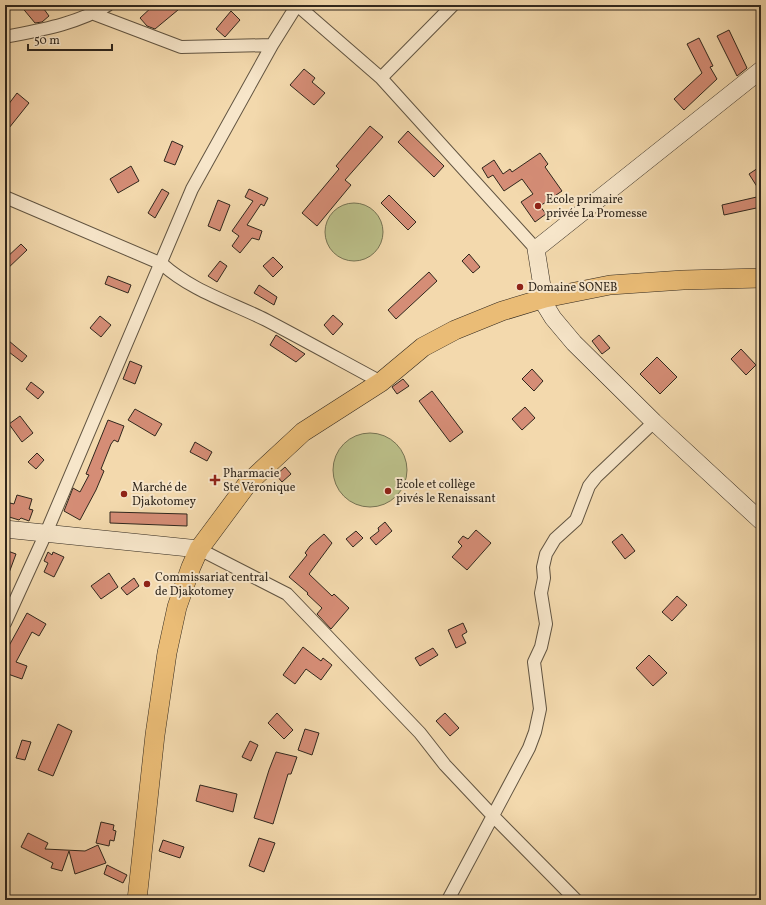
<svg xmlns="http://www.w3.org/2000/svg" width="766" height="905" viewBox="0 0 766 905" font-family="Vollkorn,serif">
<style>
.green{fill:#bbbf89;stroke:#767353}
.building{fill:#d58d76;stroke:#30271d}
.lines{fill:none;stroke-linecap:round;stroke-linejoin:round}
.street-casing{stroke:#615441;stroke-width:14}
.secondary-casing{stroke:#30271d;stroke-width:18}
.primary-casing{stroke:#30271d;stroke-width:20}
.street{stroke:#f7e6ca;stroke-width:12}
.secondary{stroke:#f7e6ca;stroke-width:17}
.primary{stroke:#eabc76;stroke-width:19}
.poi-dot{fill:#8f2418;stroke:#f7e6ca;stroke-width:1.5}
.labels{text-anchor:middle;stroke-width:4;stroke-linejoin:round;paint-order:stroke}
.poi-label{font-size:12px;fill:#30271d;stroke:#f7e6ca;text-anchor:start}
</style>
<rect width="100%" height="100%" fill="#f3d9ad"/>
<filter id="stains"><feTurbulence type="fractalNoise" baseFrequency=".005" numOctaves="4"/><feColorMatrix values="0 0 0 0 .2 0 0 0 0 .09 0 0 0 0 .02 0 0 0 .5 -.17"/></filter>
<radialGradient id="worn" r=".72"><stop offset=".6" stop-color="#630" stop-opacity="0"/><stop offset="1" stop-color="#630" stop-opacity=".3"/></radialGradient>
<path class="green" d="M325 232a29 29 0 1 1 58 0a29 29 0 1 1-58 0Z
M333 470a37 37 0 1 1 74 0a37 37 0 1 1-74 0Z"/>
<path class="building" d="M20 5H41L49 16 42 22 35 23Z
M154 5H184L155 29 147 26 140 18Z
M231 11 240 20 225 37 216 29Z
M729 30 747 68 737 76 717 36Z
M699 38 713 66 710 67 717 79 684 110 674 99 702 73 687 44Z
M304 69 315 78 312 82 325 93 314 105 290 85Z
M17 93 29 103 5 133V109Z
M370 126 383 137 345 180 351 185 317 226 302 213 339 169 336 166Z
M408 131 444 166 434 177 398 142Z
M172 141 183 146 175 165 164 161Z
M540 153 548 164 545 167 562 191 540 206 546 214 535 222 521 202 533 194 522 179 504 191 493 175 488 178 482 168 494 160 503 174 510 169 512 172Z
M131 166 139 181 118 193 110 179Z
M761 166V193L749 174Z
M162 189 169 193 155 218 148 213Z
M249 189 268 198 264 206 261 204 247 225 262 231 259 240 252 238 240 253 232 246 239 236 232 231 253 201 245 197Z
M389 195 416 222 408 230 381 203Z
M761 196V207L724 215 722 205Z
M218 200 230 205 220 231 208 226Z
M21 244 27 250 5 271V259Z
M469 254 480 267 473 273 462 261Z
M273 257 283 267 273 277 263 266Z
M220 261 227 266 217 282 208 276Z
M429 272 437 281 396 319 388 310Z
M108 276 131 285 128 293 105 284Z
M259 285 277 297 274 305 254 293Z
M333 315 343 324 333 335 324 325Z
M100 316 111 325 101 337 90 328Z
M276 335 305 354 296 362 270 345Z
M599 335 610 348 602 354 592 341Z
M9 341 27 356 22 362 5 349V345Z
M741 349 756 365 746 375 731 359Z
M657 357 677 377 660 394 640 374Z
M130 361 142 366 135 384 123 379Z
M532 369 543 381 534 391 522 379Z
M403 379 409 386 397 394 392 387Z
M31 382 44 392 38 399 26 389Z
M432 391 463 432 450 442 419 401Z
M525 407 535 418 522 430 512 419Z
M135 409 162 424 155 436 128 420Z
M20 416 33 433 22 442 9 424Z
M108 420 124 426 118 442 114 440 111 444 101 469 104 471 96 490 80 520 64 511 73 488 80 492 89 475 86 474Z
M195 442 212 452 207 461 190 452Z
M37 453 44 460 36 469 28 462Z
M285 467 291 474 282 482 276 475Z
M17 495 32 499 29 509 33 510 29 521 21 518 19 520 6 516 10 503 14 504Z
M110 512 187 514V526L110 523Z
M385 522 392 531 376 545 370 538 379 531 378 528Z
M476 530 491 543 467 570 452 557 462 546 458 542 463 536 468 539Z
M356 531 363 538 353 547 346 539Z
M324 534 332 543 309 574 332 596 334 594 349 608 331 629 317 614 322 608 307 594 308 593 289 577 307 555 305 553 310 546Z
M622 534 635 551 625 559 612 542Z
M5 550 16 554 6 581H5Z
M48 552 52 555 53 552 64 557 54 577 44 572 48 563 44 561Z
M109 573 118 587 101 599 91 586Z
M134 578 139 586 127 595 121 588Z
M677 596 687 605 672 621 662 612Z
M27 613 46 624 39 636 32 632 16 662 27 666 22 679 5 673V653Z
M463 623 467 632 462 635 466 643 456 648 448 630Z
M303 647 321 661 323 658 332 665 321 680 306 669 295 684 283 675Z
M433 648 438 655 420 666 415 658Z
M649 655 667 673 653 686 636 668Z
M277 713 293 730 284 739 268 723Z
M445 713 459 728 450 736 436 721Z
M58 724 72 731 53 776 38 770Z
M305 729 319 733 312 755 298 750Z
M22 740 31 742 25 760 16 758Z
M250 741 258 745 251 761 242 757Z
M276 752 297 757 291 774H288L273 824 254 818 269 770Z
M200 785 237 794 233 812 196 801Z
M101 822 114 825 113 830 116 831 114 841 110 840 109 846 96 843Z
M28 833 48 843 45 849 85 851 98 845 106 863 75 874 69 851 62 871 51 868 53 863 21 847Z
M259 838 275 843 264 872 249 866Z
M163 840 184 847 180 858 159 851Z
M107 865 127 875 123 883 104 874Z"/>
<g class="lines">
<g class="street-casing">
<path id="street" d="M297 5 381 78 536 249
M94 14 181 47 272 45
M5 37C40 30 77 24 108 5
M381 78 453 5
M5 197 162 264C192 291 230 302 266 320 304 340 342 361 381 382
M199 549 287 594 420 733 445 765 493 816 576 900
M5 623 46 533 192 189 272 45 297 5
M448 900 529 748 535 732 540 709 534 662 541 647 546 624 541 593 544 578 543 567 546 554 555 539 576 520 589 486 596 477 654 422"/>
</g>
<g class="secondary-casing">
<path id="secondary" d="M761 70 536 249 545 305 553 318 574 343 654 422 761 521
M5 529 199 549"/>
</g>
<g class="primary-casing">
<path id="primary" d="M137 900 155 735 167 653 177 607 191 567 199 549 248 483 303 432 381 382 423 347 455 330 502 311 545 298 610 285 683 280 761 278"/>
</g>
<use href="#street" class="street"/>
<use href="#secondary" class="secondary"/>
<use href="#primary" class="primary"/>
</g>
<g class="poi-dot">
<circle cx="538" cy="206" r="4"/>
<circle cx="520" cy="287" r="4"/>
<path d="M213 474h4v4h4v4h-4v4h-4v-4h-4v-4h4z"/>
<circle cx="388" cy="491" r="4"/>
<circle cx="124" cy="494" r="4"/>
<circle cx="147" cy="584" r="4"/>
</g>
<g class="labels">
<g class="poi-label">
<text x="546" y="203">Ecole primaire<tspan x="546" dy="14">privée La Promesse</tspan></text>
<text x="528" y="291">Domaine SONEB</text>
<text x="223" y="477">Pharmacie<tspan x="223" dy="14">Ste Véronique</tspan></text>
<text x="396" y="488">Ecole et collège<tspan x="396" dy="14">pivés le Renaissant</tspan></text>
<text x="132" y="491">Marché de<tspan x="132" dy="14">Djakotomey</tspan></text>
<text x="155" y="581">Commissariat central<tspan x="155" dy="14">de Djakotomey</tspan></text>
</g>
</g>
<rect width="766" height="905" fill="none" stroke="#f3d9ad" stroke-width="20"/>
<rect x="6" y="6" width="754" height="893" fill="none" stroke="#30271d" stroke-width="2"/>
<rect x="10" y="10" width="746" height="885" fill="none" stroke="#30271d"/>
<path d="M28 44v6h84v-6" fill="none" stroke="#30271d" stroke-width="2"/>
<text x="34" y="44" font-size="12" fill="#30271d" stroke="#f7e6ca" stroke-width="3" paint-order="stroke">50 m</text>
<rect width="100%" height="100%" filter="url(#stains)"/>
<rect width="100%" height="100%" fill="url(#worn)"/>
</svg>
